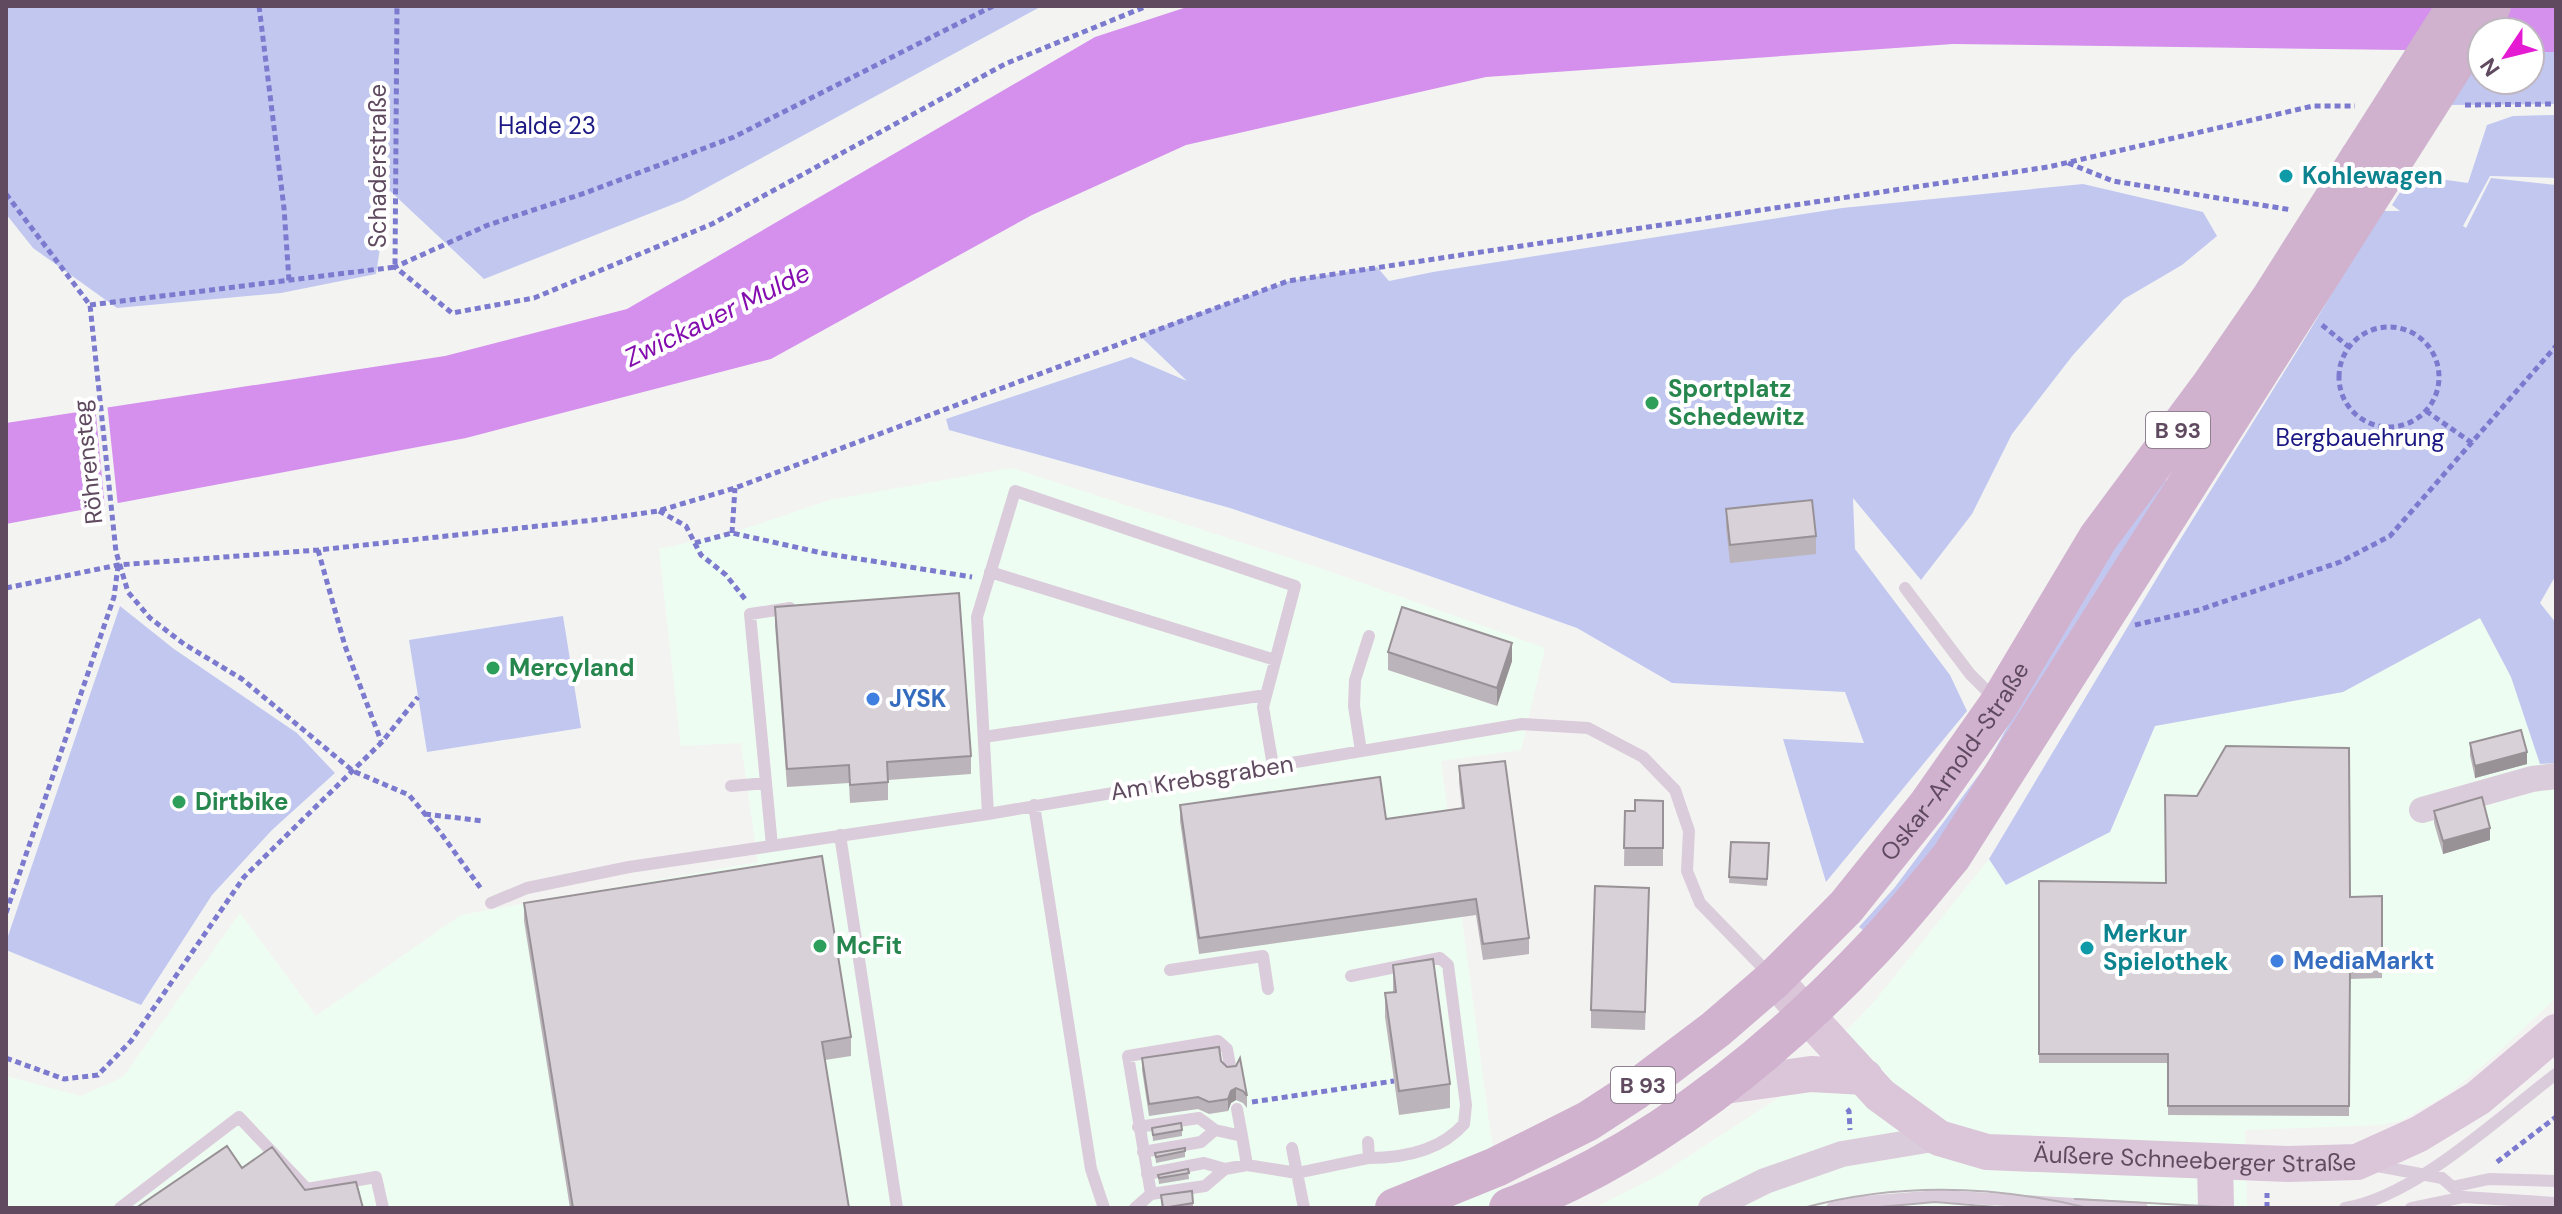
<svg xmlns="http://www.w3.org/2000/svg" width="2562" height="1214" viewBox="0 0 2562 1214" font-family="'DM Sans',sans-serif">
<style>
.commercial{fill:#eefdf1}
.green{fill:#c2c7f0}
.water{fill:#d490ec}
.pier{fill:#f3f4f2}
.lines{fill:none;stroke-linecap:round;stroke-linejoin:round}
.path{stroke:#7c7ace;stroke-width:5;stroke-dasharray:6 4;stroke-linecap:butt}
.lane{stroke:#dbccdb;stroke-width:12}
.street{stroke:#dbccdb;stroke-width:26}
.secondary{stroke:#dac5d9;stroke-width:36}
.primary{stroke:#d0b2cf;stroke-width:40}
.tram{stroke:#b8b0b7;stroke-width:2}
.primary-bridge{stroke:#d0b2cf;stroke-width:40}
.wall{fill:#bbb4ba}
.shaded-wall{fill:#989297}
.building{fill:#d9d1d8;stroke:#989297;stroke-width:2}
.culture-dot{fill:#0f9aa8;stroke:#fff;stroke-width:3}
.leisure-dot{fill:#2e9e5b;stroke:#fff;stroke-width:3}
.shop-dot{fill:#3f7fe0;stroke:#fff;stroke-width:3}
.labels{text-anchor:middle;stroke-width:8;stroke-linejoin:round;paint-order:stroke}
.shield{fill:#fff;stroke:#908090;stroke-width:2}
.shield-label{font-size:22px;font-weight:bold;fill:#604a60}
.park-label{font-size:24px;fill:#1b1883;stroke:#fff}
.street-label{font-size:24px;fill:#604a60;stroke:#fff}
.culture-label{font-size:24px;font-weight:bold;fill:#0d838f;stroke:#fff;text-anchor:start}
.leisure-label{font-size:24px;font-weight:bold;fill:#27864d;stroke:#fff;text-anchor:start}
.shop-label{font-size:24px;font-weight:bold;fill:#366cbe;stroke:#fff;text-anchor:start}
.water-label{font-size:26px;font-style:italic;fill:#840daf;stroke:#fff}
</style>
<rect width="100%" height="100%" fill="#f3f4f2"/>
<path class="commercial" d="M1012 468 1320 568 1545 648 1521 750 1441 761 1490 1130 1504 1208H6V1076L81 1096 123 1077 240 913 316 1016 461 915 758 862 741 743 681 746 659 549 732 533 830 500Z
M2480 618 2511 677 2540 764 2556 763V998L2493 1057 2448 1094 2400 1121 2379 1125 2245 1130 2247 1208H1594L1658 1176 1786 1093 1874 1002 1989 859 2006 885 2110 832 2155 726 2342 692Z"/>
<path class="green" d="M6 6H1042L684 200 484 279 389 190 376 274 281 293 117 308 33 248 6 214Z
M2530 52H2556V104L2448 105 2482 53V80H2530Z
M2556 115V178L2490 176 2463 226 2466 228 2491 178 2556 185V575L2540 603 2556 623V763L2540 764 2511 677 2480 618 2343 692 2155 726 2110 832 2006 885 1989 859 2170 556 2307 335 2381 211H2400L2392 205 2411 175 2468 183 2487 125 2513 116Z
M2083 184 2203 212 2217 236 2182 265 2124 299 2073 355 2012 434 1972 514 1921 580 1853 498 1855 549 1950 675 1967 711 1826 882 1783 739 1864 743 1845 692 1672 683 1577 628 1410 569 1230 508 949 430 946 419 1131 357 1187 381 1139 335 1288 281 1377 267 1389 281 1433 272 1842 208Z
M2163 479 2168 482 1965 815 1867 933 1859 927 1895 887 1987 764 2073 607Z
M120 606 174 649 297 733 335 773 272 830 212 895 141 1005 6 950V942Z
M563 616 581 728 427 752 409 640Z"/>
<path class="water" d="M1190 6H2556V52H2530V32H2482V51L1953 44 1486 77 1186 145 1032 215 771 359 466 438 6 524V423L445 356 627 309 1095 37Z"/>
<path class="pier" d="M107 403 118 507 105 509 95 405Z"/>
<g class="lines">
<path class="path" d="M259 6 284 208 289 281
M993 6 734 137 585 193 488 225 395 267 452 313 534 298 712 224 1005 64 1147 6
M2465 105 2556 104
M2068 163 2113 181 2292 210
M6 194 90 305 116 552 128 592 150 618 184 644 242 679 353 771 409 795 440 832 482 890
M90 305 395 267 397 6
M2322 325 2349 347
M2339 377a50 50 0 1 1 100 0a50 50 0 1 1-100 0Z
M2426 411 2472 443
M659 511 686 526 701 555 726 575 745 599
M732 533 735 488
M695 543 732 533 822 553 972 577
M318 550 345 646 381 741
M6 588 118 565 318 550 603 519 658 511 735 488 1288 281 2048 167 2313 106H2355
M2135 625 2199 610 2340 562 2390 536 2556 346
M425 814 483 821
M6 913 114 597 118 566
M6 1058 64 1079 98 1075 131 1041 244 877 382 742 418 697
M1252 1102 1394 1081
M1847 1109 1849 1111 1850 1130
M2497 1162 2556 1117
M2267 1208V1193"/>
<path class="lane" d="M990 572 1275 660
M1905 588 1970 674 1994 698
M984 737 1266 695
M1361 751 1354 706 1355 680 1369 636
M731 786 766 783
M1034 805 1091 1169 1104 1208
M988 814 977 617 1015 491 1295 586 1263 707 1273 766
M840 835 897 1208
M772 846 750 614 790 608
M491 903 527 888 629 867 988 814 1522 724 1588 728 1643 757 1675 790 1689 831 1687 871 1700 903 1769 974
M1170 970 1263 956 1268 989
M1351 976 1440 958 1448 965 1466 1105 1464 1124C1440 1151 1403 1158 1369 1158
M1237 1109 1242 1136
M1138 1127 1199 1118 1215 1130
M1292 1148 1304 1208
M1143 1152 1201 1142 1215 1130 1242 1136 1247 1165
M2372 1165 2442 1178 2464 1197 2556 1203
M1147 1174 1204 1163 1225 1169
M2452 1187 2489 1179 2556 1181
M1151 1194 1205 1186 1225 1169 1247 1165 1297 1173 1369 1158 1368 1142
M120 1208 239 1117 307 1189 376 1177 383 1208
M1135 1208 1151 1194 1128 1056 1218 1041 1227 1049 1231 1071
M1832 1208 1863 1202 1939 1196 2142 1208
M2345 1208C2415 1197 2499 1117 2556 1074
M2411 1208 2464 1197"/>
<path class="street" d="M2422 810 2532 779 2556 776
M1711 1208 1765 1181 1842 1154 1939 1138"/>
<g class="secondary">
<path id="s1" d="M1774 979 1880 1095 1939 1138 1987 1152 2288 1164 2357 1162 2419 1134 2478 1098 2556 1032"/>
<path d="M1718 1087 1811 1074 1865 1077"/>
<path d="M2215 1162 2216 1208"/>
</g>
<g class="primary">
<path id="s2" d="M1395 1208 1496 1167 1588 1121 1634 1091 1716 1029 1774 979 1846 907 1928 805 1999 704 2098 538 2210 387 2272 297 2360 158"/>
<path d="M1509 1208C1648 1154 1770 1057 1872 949 1900 920 1925 888 1951 857L2390 165"/>
</g>
<path class="tram" d="M2075 1199 2240 1208
M1803 1208C1898 1182 1993 1185 2088 1208
M1869 1208 1935 1202 2008 1208"/>
<path class="primary-bridge" d="M2360 158 2457 6
M2390 165 2491 6"/>
</g>
<path class="wall" d="M1726 509 1816 536V554L1730 563 1726 527Z
M775 607 971 756V774L888 780V800L850 803 849 783 787 787 775 625Z
M1388 652 1512 661 1497 706 1388 670Z
M2470 743 2527 764 2475 778 2470 755Z
M1459 766 1529 938V954L1483 960 1476 915 1199 954 1180 821V805L1386 819 1462 809 1459 782Z
M1663 801V866H1624L1625 811H1635Z
M2434 811 2490 840 2443 854 2434 823Z
M1731 842 1769 843 1767 886 1729 883Z
M2039 881 2350 897 2382 896V978L2350 979 2349 1116 2168 1115V1063H2039Z
M524 903 851 1037V1056L825 1060 849 1208H570L524 921Z
M1649 906 1645 1030 1591 1028V1010Z
M1393 965 1450 1084V1108L1399 1115 1385 1017V993L1393 992Z
M1142 1058 1221 1061 1247 1096V1108L1243 1103 1236 1100 1231 1103 1228 1111 1209 1114 1198 1109 1149 1116 1142 1070Z
M1152 1128 1182 1130V1136L1153 1141Z
M1185 1148V1157L1156 1163 1155 1153Z
M1188 1169 1189 1179 1159 1184 1158 1175Z
M1161 1195 1193 1203V1208H1162Z"/>
<path class="shaded-wall" d="M1512 643V661L1497 706V688Z
M2527 752V764L2475 778V766Z
M2490 828V840L2443 854V841Z
M1236 1088V1100L1231 1103 1228 1111V1099L1231 1091Z"/>
<path class="building" d="M1812 500 1816 536 1730 545 1726 509Z
M959 593 971 756 887 762 888 782 850 785 849 765 787 769 775 607Z
M1402 607 1512 643 1497 688 1388 652Z
M2521 730 2527 752 2475 766 2470 743Z
M2226 746 2349 748 2350 897 2382 896V969L2350 970 2349 1106H2168V1054H2039V881L2166 883 2165 795 2197 796Z
M1505 761 1529 938 1483 944 1476 899 1199 938 1180 805 1380 777 1386 819 1464 808 1459 766Z
M2482 797 2490 828 2443 841 2434 811Z
M1635 800 1663 801V848H1624L1625 811H1635Z
M1731 842 1769 843 1767 879 1729 877Z
M822 856 851 1037 822 1042 849 1208H573L524 903Z
M1595 886 1649 888 1645 1012 1591 1010Z
M1433 959 1450 1084 1399 1091 1385 993 1396 992 1393 965Z
M1219 1047 1221 1061 1227 1067 1236 1066 1240 1058 1247 1096 1243 1091 1236 1088 1231 1091 1228 1099 1209 1102 1198 1097 1149 1104 1142 1058Z
M1181 1123 1182 1130 1153 1135 1152 1128Z
M227 1146 242 1168 272 1147 305 1190 356 1182 363 1208H136Z
M1185 1148V1151L1156 1157 1155 1153Z
M1188 1169 1189 1173 1159 1178 1158 1175Z
M1192 1191 1193 1203 1163 1208 1161 1195Z"/>
<g class="culture-dot">
<circle cx="2286" cy="176" r="8"/>
<circle cx="2087" cy="948" r="8"/>
</g>
<g class="leisure-dot">
<circle cx="1652" cy="403" r="8"/>
<circle cx="493" cy="668" r="8"/>
<circle cx="179" cy="802" r="8"/>
<circle cx="820" cy="946" r="8"/>
</g>
<g class="shop-dot">
<circle cx="873" cy="699" r="8"/>
<circle cx="2277" cy="961" r="8"/>
</g>
<g class="labels">
<g class="shield">
<rect x="2146" y="412" width="64" height="36" rx="6"/>
<rect x="1611" y="1067" width="64" height="36" rx="6"/>
</g>
<g class="shield-label">
<text x="2178" y="438">B 93</text>
<text x="1643" y="1093">B 93</text>
</g>
<g class="park-label">
<text x="547" y="134">Halde 23</text>
<text x="2360" y="446">Bergbauehrung</text>
</g>
<g class="street-label">
<text transform="translate(378 166) rotate(-90)" y="8">Schaderstraße</text>
<text transform="translate(88 462) rotate(-96)" y="8">Röhrensteg</text>
<text dy="8" stroke="none"><textPath href="#s2" startOffset="730">Oskar-Arnold-Straße</textPath></text>
<text transform="translate(1202 778) rotate(-9)" y="8">Am Krebsgraben</text>
<text dy="8" stroke="none"><textPath href="#s1" startOffset="488">Äußere Schneeberger Straße</textPath></text>
</g>
<g class="culture-label">
<text x="2302" y="184">Kohlewagen</text>
<text x="2103" y="942">Merkur<tspan x="2103" dy="28">Spielothek</tspan></text>
</g>
<g class="leisure-label">
<text x="1668" y="397">Sportplatz<tspan x="1668" dy="28">Schedewitz</tspan></text>
<text x="509" y="676">Mercyland</text>
<text x="195" y="810">Dirtbike</text>
<text x="836" y="954">McFit</text>
</g>
<g class="shop-label">
<text x="889" y="707">JYSK</text>
<text x="2293" y="969">MediaMarkt</text>
</g>
<g class="water-label">
<text transform="translate(717 315) rotate(-26)" y="9">Zwickauer Mulde</text>
</g>
</g>
<rect width="2562" height="1214" fill="none" stroke="#604a60" stroke-width="16"/>
<g transform="translate(2506 56) rotate(235)"><circle r="38" fill="#ffffff" stroke="#bfb7bf" stroke-width="2"/>
<path d="M0-6L14 30L0 20L-14 30Z" fill="#e51bd4"/>
<text y="-12" font-size="22" font-weight="bold" text-anchor="middle" fill="#604a60">N</text>
</g>
</svg>
